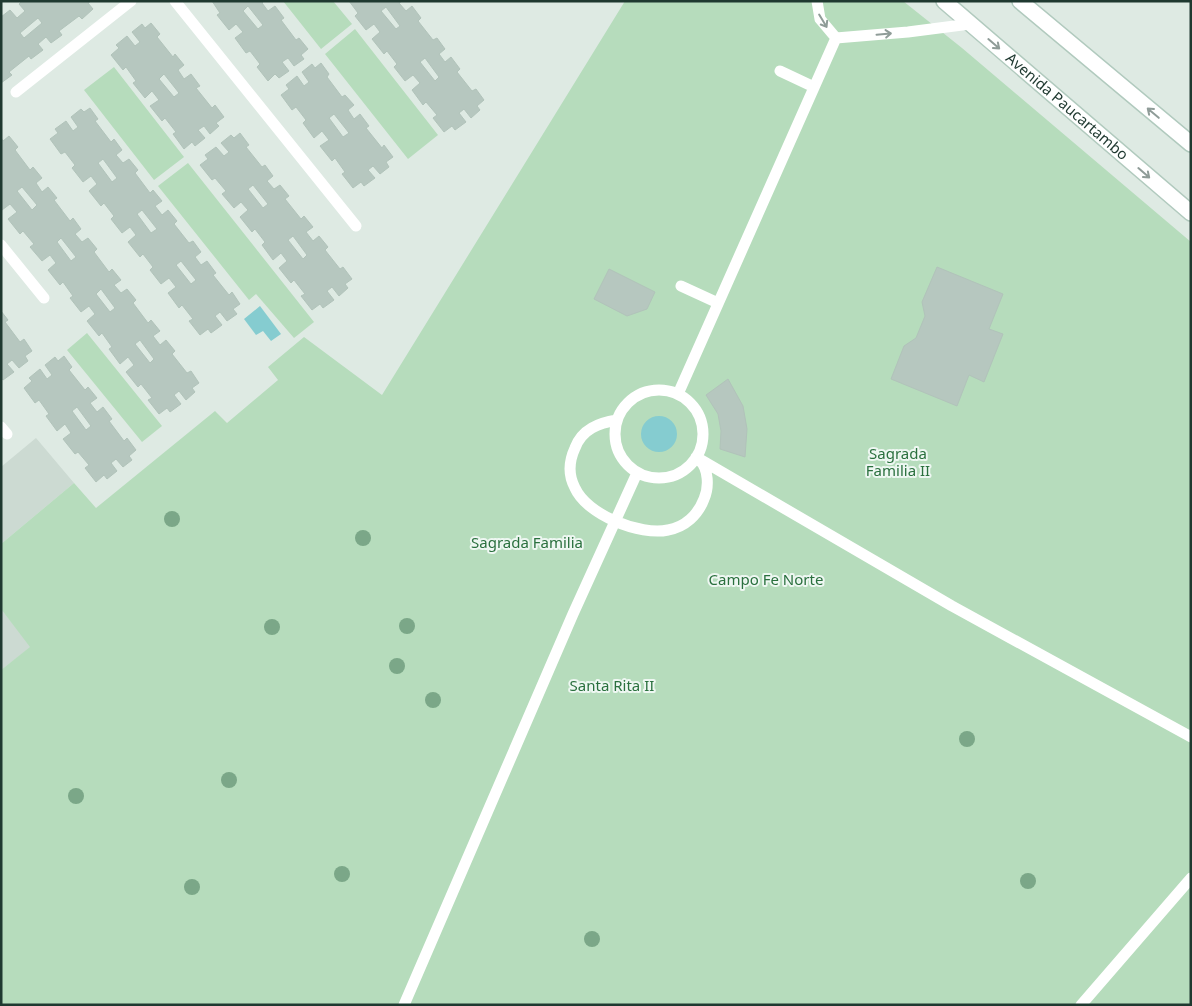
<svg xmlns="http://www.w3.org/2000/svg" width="1192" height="1006" viewBox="0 0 1192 1006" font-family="'Noto Sans',sans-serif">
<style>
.built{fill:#ccdad2}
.green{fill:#b6dcbc}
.water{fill:#85ccd0}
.building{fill:#b6c7bf;stroke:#b1c3ba;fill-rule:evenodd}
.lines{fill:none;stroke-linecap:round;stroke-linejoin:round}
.secondary-casing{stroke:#b1cabe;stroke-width:18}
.service{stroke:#fff;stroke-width:11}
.secondary{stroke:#fff;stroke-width:15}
.tree{fill:#7ba788}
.oneway{stroke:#8f9c98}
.labels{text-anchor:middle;stroke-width:4;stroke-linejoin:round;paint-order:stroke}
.street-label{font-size:15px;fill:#1f3930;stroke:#eef7f2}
.park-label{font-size:15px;fill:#2a703e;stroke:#eef7f2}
</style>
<rect width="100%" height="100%" fill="#deeae3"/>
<path class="built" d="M36 438 74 483 1 544V467Z
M1 609 31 647 1 670Z"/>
<path class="green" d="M283 1H333L352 24 321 49Z
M625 1H903L962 48 1191 242V1005H1V670L30 647 1 609V544L74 483 96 508 215 411 227 423 278 380 268 367 304 337 382 395Z
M355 29 438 135 408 159 325 54Z
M114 67 184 157 154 180 84 90Z
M188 163 314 322 294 338 256 294 249 300 158 186Z
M87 333 162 426 142 442 67 350Z"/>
<path class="water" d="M260 306 281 334 271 341 263 331 256 335 244 319Z
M641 434a18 18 0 1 1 36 0a18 18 0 1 1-36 0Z"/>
<path class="building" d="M22 1H91L88 3 93 9 82 19 79 16 59 31 62 35 51 43 46 37 38 44 43 50 31 59 29 56 9 72 12 75 1 83V17L10 10 17 18 25 11 19 4ZM38 18 42 23 24 38 20 33Z
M212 1H264L262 3 268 11 275 6 284 18 281 20 296 40 299 38 308 49 301 55 304 59 294 66 288 58 282 62 289 71 279 78 275 74 268 81 257 67 260 64 250 51 246 53 235 38 243 32 236 24 229 30 217 15 220 13ZM248 6 263 25 258 29 243 11Z
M349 1H402L399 3 406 11 412 6 421 18 418 21 433 40 437 38 445 49 439 54 445 62 451 57 460 69 457 72 472 91 476 89 484 100 477 106 480 110 471 118 464 109 459 113 466 122 455 130 452 126 444 132 433 118 437 115 426 102 423 105 412 90 420 83 413 75 405 81 394 67 397 64 387 51 384 54 372 39 380 32 374 24 366 30 355 16 358 13ZM386 7 400 26 396 29 381 11ZM425 58 439 77 435 81 420 62Z
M151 23 160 34 157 37 173 57 175 54 184 65 178 70 184 79 191 74 200 86 196 88 212 108 215 105 224 117 216 123 219 126 210 134 204 126 198 130 205 138 195 146 192 142 184 149 173 134 176 132 165 118 162 121 150 106 159 100 152 91 145 98 133 83 136 81 126 67 123 70 111 55 119 48 116 45 127 36 135 46 140 42 132 32 142 24 145 28ZM164 74 179 93 174 97 159 79Z
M321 63 329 74 327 77 342 97 345 95 354 105 348 110 354 119 360 114 369 126 366 128 382 148 384 145 393 157 386 162 389 167 380 174 373 166 368 170 375 178 364 186 361 182 353 188 342 174 345 172 335 158 332 161 320 146 329 140 322 131 314 138 303 123 306 120 296 107 292 110 281 95 289 89 286 85 297 76 304 86 309 82 302 72 312 64 315 68ZM334 114 349 133 343 137 329 118Z
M90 108 98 119 95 121 111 142 114 139 122 150 116 155 123 163 129 159 138 170 135 173 150 193 153 190 162 201 155 206 162 215 168 210 177 221 174 224 189 243 193 241 201 252 195 257 201 265 207 261 216 273 213 275 229 295 232 292 240 304 233 309 237 314 227 321 220 312 215 316 222 325 211 333 208 329 200 335 189 321 193 319 182 305 179 308 168 293 176 287 169 278 161 284 150 270 153 267 143 254 140 257 128 242 136 235 130 227 122 233 111 219 114 216 104 203 101 206 89 191 97 184 91 176 83 182 72 168 75 165 65 152 61 154 50 139 58 133 55 129 66 121 73 131 78 127 71 117 81 109 84 112ZM103 159 117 178 112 182 98 163ZM142 210 157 229 151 233 137 214ZM181 261 196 280 191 284 176 265Z
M240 133 249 145 246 147 262 167 265 165 273 176 267 181 274 189 280 185 289 196 285 199 301 219 304 216 313 227 306 232 313 241 319 236 328 247 325 250 340 269 343 267 352 279 345 284 348 288 339 296 332 287 327 291 334 300 323 308 320 304 312 310 301 296 305 294 294 280 291 283 279 268 287 261 281 253 273 260 262 245 265 242 255 229 252 232 240 217 248 210 241 202 234 208 222 194 226 191 215 178 212 180 200 165 208 159 205 155 216 147 224 156 229 152 221 143 231 135 234 138ZM253 185 268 204 263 208 248 189ZM293 236 307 255 303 259 288 240Z
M9 136 18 147 15 150 30 170 33 167 42 178 36 183 42 192 48 187 57 198 54 200 70 221 73 218 81 229 75 234 82 242 88 238 97 249 94 252 109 272 112 269 121 280 114 285 121 293 127 289 136 300 133 303 148 323 151 320 160 331 153 336 160 345 166 340 175 351 172 354 187 373 191 371 199 383 192 388 195 392 186 400 179 391 174 395 181 404 170 412 167 408 159 414 148 400 152 398 141 384 138 387 126 372 134 365 128 357 120 364 109 349 112 347 102 333 99 336 87 321 95 314 89 306 81 312 70 298 73 296 63 282 60 285 48 270 56 263 50 255 42 261 30 247 34 244 23 231 20 234 8 219 17 212 10 204 2 210 1 209V138L3 141ZM22 187 37 205 32 210 17 191ZM61 238 76 257 71 261 57 242ZM101 289 115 308 110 312 96 294ZM140 340 154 359 150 363 135 344Z
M937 267 1003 294 989 329 1003 334 984 382 969 375 957 406 891 379 904 346 916 338 925 316 922 302Z
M609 269 655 292 647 309 627 316 594 299Z
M1 311 8 320 5 322 20 342 24 339 32 351 25 356 28 361 19 368 12 360 7 364 14 372 3 380 1 378Z
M64 356 72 367 69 370 85 390 88 387 97 398 90 403 97 412 103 407 112 419 109 421 124 441 127 438 136 450 129 456 132 460 123 467 116 459 111 463 117 471 107 479 104 475 96 482 85 468 89 465 78 452 75 454 63 439 71 433 65 424 57 431 46 416 49 414 39 400 35 403 24 388 32 381 29 378 40 369 47 379 52 375 45 365 55 357 58 361ZM77 407 91 426 86 430 72 411Z
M728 379 743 406 747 429 745 457 720 449 721 431 718 414 706 395Z"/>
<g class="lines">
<g class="secondary-casing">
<g id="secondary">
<path id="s1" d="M944 1 1191 213"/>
<path d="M1020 1 1191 144"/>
</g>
</g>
<path class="service" d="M175 1 356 226
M817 1 820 19 836 38
M836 38 908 32 970 24
M780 71 814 87
M16 92 131 1
M1 245 44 298
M681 286 718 303
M615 434a44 44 0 1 1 88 0a44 44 0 1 1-88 0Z
M678 394 836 38
M617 420C599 423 582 429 575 448 569 461 568 475 575 488 587 515 640 536 668 530 685 527 698 515 704 499 709 488 709 468 699 460
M1 427 7 434
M696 457 952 606 1191 737
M404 1005 573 614 637 473
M1081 1005 1191 878"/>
<use href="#secondary" class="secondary"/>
</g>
<g class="tree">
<circle cx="172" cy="519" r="8"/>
<circle cx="363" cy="538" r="8"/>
<circle cx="407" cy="626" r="8"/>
<circle cx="272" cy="627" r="8"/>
<circle cx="397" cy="666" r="8"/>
<circle cx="433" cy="700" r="8"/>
<circle cx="967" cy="739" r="8"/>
<circle cx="229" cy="780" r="8"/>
<circle cx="76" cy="796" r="8"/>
<circle cx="342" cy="874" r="8"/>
<circle cx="1028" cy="881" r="8"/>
<circle cx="192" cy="887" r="8"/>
<circle cx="592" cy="939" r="8"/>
</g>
<defs><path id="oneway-shaft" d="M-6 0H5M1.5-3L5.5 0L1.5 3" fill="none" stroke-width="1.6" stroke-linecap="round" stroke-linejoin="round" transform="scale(1.25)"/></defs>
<g class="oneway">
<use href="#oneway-shaft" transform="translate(823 21) rotate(59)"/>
<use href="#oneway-shaft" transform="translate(884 34) rotate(-5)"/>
<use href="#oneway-shaft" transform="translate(994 44) rotate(41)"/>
<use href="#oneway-shaft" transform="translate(1153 113) rotate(-140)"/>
<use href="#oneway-shaft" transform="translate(1144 173) rotate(41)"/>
</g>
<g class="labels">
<g class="street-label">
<text dy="5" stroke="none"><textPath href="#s1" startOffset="162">Avenida Paucartambo</textPath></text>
</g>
<g class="park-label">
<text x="898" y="459">Sagrada<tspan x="898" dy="17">Familia II</tspan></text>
<text x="527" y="548">Sagrada Familia</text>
<text x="766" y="585">Campo Fe Norte</text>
<text x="612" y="691">Santa Rita II</text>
</g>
</g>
<rect width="1192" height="1006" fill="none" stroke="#1f3930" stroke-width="5"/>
</svg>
